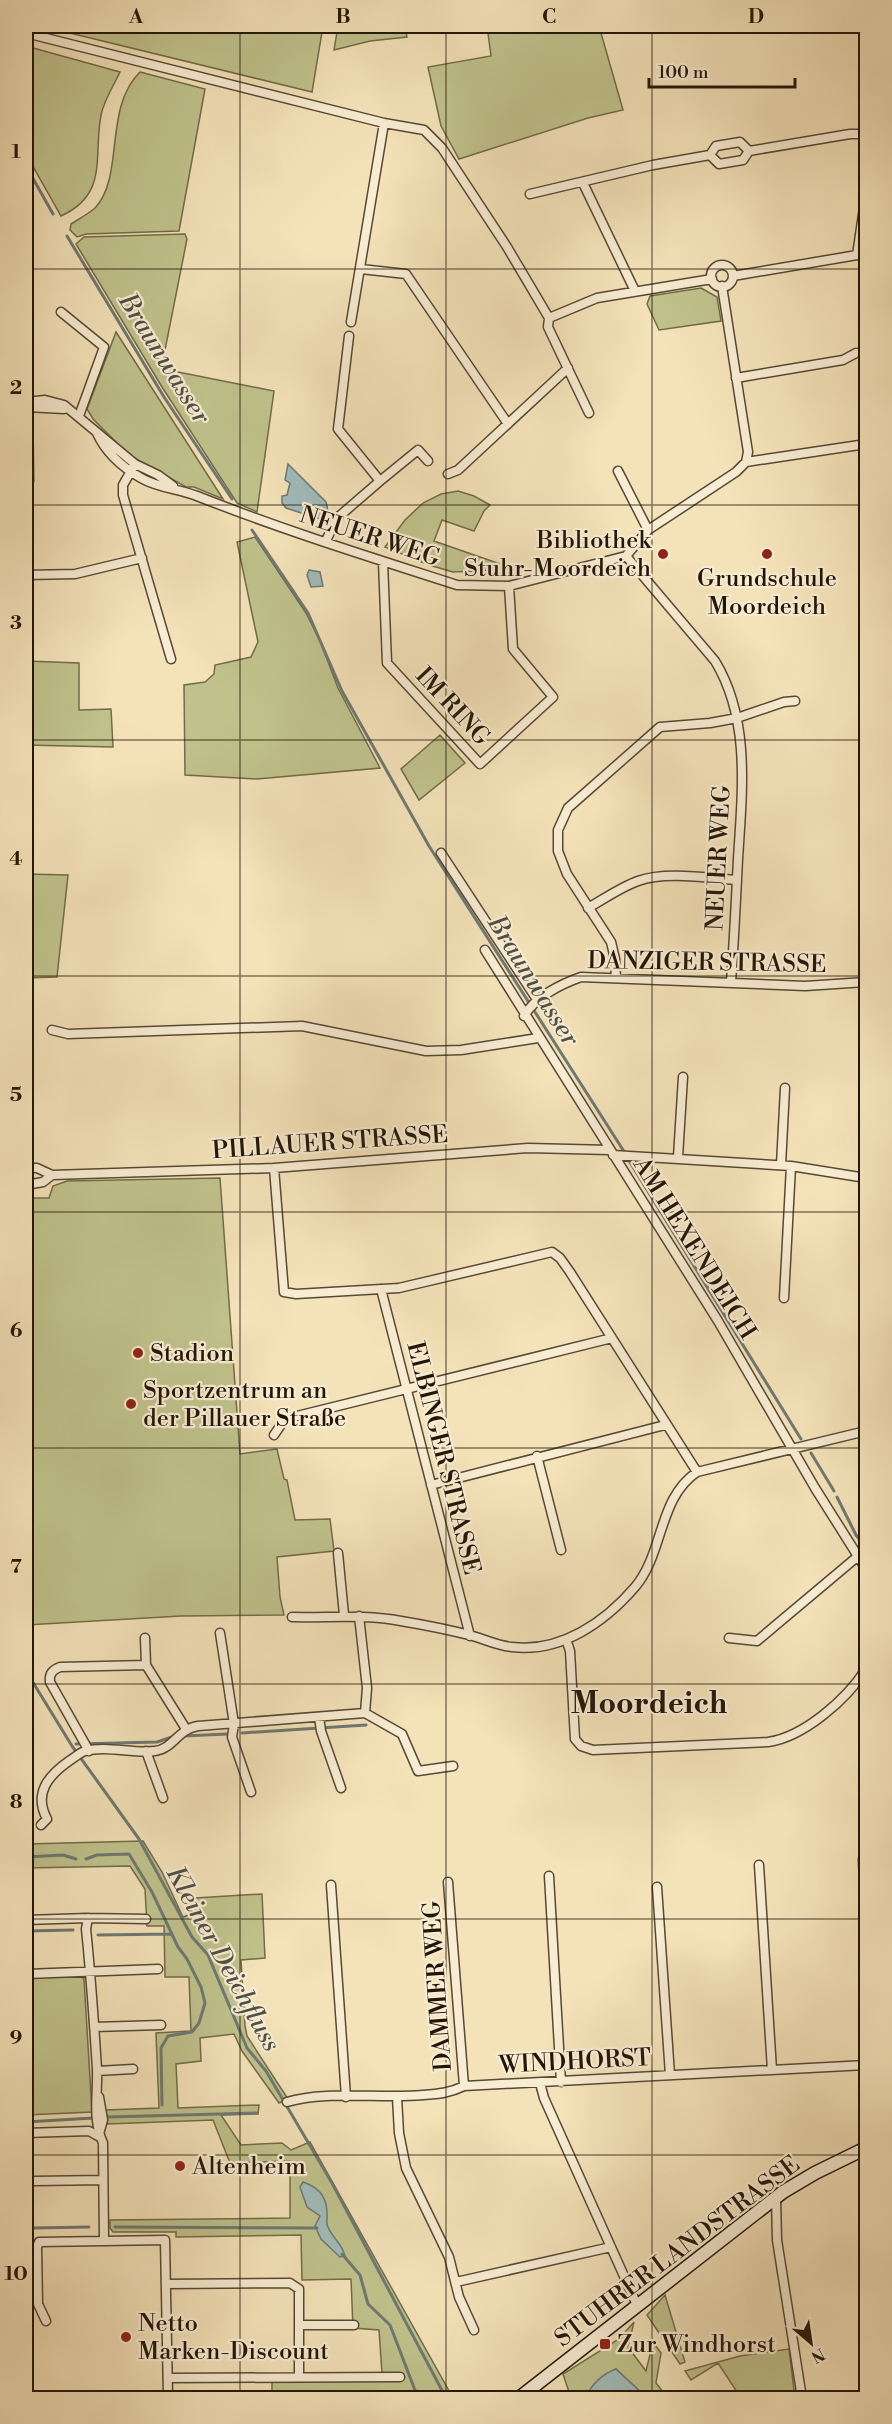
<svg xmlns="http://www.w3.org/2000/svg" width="892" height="2424" viewBox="0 0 892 2424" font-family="'Libre Bodoni',serif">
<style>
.green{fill:#c0c28c;stroke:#716c4a;stroke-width:1.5}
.water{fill:#a1bbba;stroke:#6e7973;stroke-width:1.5}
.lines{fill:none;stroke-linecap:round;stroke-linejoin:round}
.stream{stroke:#6e7973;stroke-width:3}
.street-casing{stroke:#564935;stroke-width:11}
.secondary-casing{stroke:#221609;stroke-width:15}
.street{stroke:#f8ecd2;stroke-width:8}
.secondary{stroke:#f8ecd2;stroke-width:12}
.grid{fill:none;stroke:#221609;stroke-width:1.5;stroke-opacity:0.55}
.poi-dot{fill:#8f2418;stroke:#f8ecd2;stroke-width:2}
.labels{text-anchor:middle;stroke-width:4.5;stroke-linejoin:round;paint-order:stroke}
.street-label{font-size:24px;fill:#221609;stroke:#f8ecd2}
.poi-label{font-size:24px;fill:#221609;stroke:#f8ecd2;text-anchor:start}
.water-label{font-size:26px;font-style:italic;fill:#4e5047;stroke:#f8ecd2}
.district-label{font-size:30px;font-weight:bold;fill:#221609;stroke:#f8ecd2}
.neatline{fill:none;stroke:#221609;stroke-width:2}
.grid-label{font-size:20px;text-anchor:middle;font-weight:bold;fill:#221609}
</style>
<rect width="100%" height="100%" fill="#f4e2b9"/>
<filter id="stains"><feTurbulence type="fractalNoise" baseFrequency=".00333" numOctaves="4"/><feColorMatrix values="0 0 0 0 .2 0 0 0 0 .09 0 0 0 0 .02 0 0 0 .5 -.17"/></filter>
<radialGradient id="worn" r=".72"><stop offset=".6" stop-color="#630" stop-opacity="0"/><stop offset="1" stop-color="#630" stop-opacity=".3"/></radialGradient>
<path class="green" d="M41 26H323L312 92Z
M338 26H405L407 37 370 41 334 50Z
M487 26H599L623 110 588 118 459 159 441 126 428 67 491 56Z
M26 46 120 72C114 85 104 100 101 115 93 157 109 194 61 216L26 154Z
M140 72 205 89 179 231 86 234 77 237 70 230 71 224C79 219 88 214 95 208 125 176 103 108 140 72Z
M185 234 187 239 165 350 168 369 178 372 274 391 257 512 237 503 162 387 76 244 84 237Z
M701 288 717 297 721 321 659 330 647 304 650 296Z
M116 332 223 499 194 487H186L129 455 93 419 87 409Z
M458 491 474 496 490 505 484 511 474 531 442 520 434 541 503 565 501 570 453 572 429 565 385 547 405 520 423 503 441 494Z
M255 537 306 613 320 641 338 688 380 768 257 779 185 775 184 685 205 682 214 674 215 665 251 657 258 642 237 542Z
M26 661 79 663V710L111 709 113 747 26 745Z
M440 735 465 763 419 800 401 769Z
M26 874 68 875 57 977 26 978Z
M220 1178 240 1454 277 1449 284 1479 287 1480 295 1520 330 1519 334 1551 277 1557 280 1597 284 1615 181 1616 26 1625V1198H49L53 1186 67 1181Z
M143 1841 162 1872 183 1917 191 1914 187 1901 195 1898 262 1894 265 1958 241 1960 245 2026 247 2036 288 2099 279 2103 242 2051 234 2034 200 2038 201 2061 176 2064 178 2108 259 2105 258 2114 221 2115 241 2145 282 2143 291 2150 310 2142 453 2398H272V2382L394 2380 382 2373 379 2330 353 2328 351 2279 302 2280 301 2235 176 2237V2232H113L110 2228V2220L290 2218V2161L230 2163 213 2120 107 2124 106 2110 159 2108 156 2033 191 2031 189 1977H165L164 1926H147L145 1889 130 1866 26 1868V1844Z
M80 1976 84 1979 92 2112 26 2115V1977Z
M665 2295 685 2362 680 2364 647 2315Z
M634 2322 628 2347 646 2371 653 2342 661 2353 656 2383 668 2398H647L616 2369 589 2391 585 2398H571L563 2374 619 2339Z
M789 2349 795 2398H741L718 2363 691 2380 685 2371 740 2356Z"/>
<path class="water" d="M288 464 326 502C329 511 328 514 320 519L286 508 282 503V496L287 495 290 483 285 480Z
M309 570 320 572 323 586 311 587 307 575Z
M303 2182C321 2188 328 2199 327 2218 327 2223 326 2223 328 2227 333 2239 342 2243 345 2256L340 2257 321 2239 315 2226 320 2216 307 2207 300 2187Z
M616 2369 647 2398H585C592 2384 602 2374 616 2369Z"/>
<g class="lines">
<path class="stream" d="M26 166 53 214
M67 236 164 397 232 499
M252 530 308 613 342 691 429 846 625 1153
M628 1159 801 1439
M811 1453 834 1491
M837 1497 856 1535 866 1548
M26 1671 72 1746 139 1839 192 1937 208 1955 247 2048 266 2071 332 2183 446 2398
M242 1733 366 1725
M184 1736 227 1734
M76 1744 157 1742 175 1736
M26 1857 63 1855 76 1859
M86 1859 97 1855 129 1854 152 1892 178 1947 187 1959 201 1987 205 2003 199 2023 192 2032 168 2036 161 2048 162 2105
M26 1931 73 1930
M98 1935 172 1934
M108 2117 257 2113
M26 2122 93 2118
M115 2227 317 2228
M34 2228 89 2227
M342 2254 360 2275 368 2304 390 2325 418 2398"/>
<g class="street-casing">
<path id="street" d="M26 33 384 123 424 130 442 148 507 247 549 318 548 327 589 413
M710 155 719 164 743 160 749 151 850 134H866
M583 183 635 291
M530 194 653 165 710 155 716 146 740 142 749 151
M857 255 866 194
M711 276a11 11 0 1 1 22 0a11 11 0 1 1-22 0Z
M361 269 406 274 508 424
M733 276 857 255 866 256
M722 286 748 452 746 462
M61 312 104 347 79 416
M549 318 597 298 712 279
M351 322 384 123
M736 378 843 360 856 353
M28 401 29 481
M26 402 45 400 64 405 135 464 158 475 173 486
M26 407 64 409
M97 433C106 453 122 467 141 478 158 488 179 489 197 496 283 530 370 557 457 585L509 586 626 556 648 530 736 472 746 462 866 444
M135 464 123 485V495L171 659
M618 471 648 530
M448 474 458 470 568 368
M380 481 418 450 428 461
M326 541 336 519 380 481 338 429 349 336
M626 556 715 661C751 720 742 793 738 859 736 900 734 941 731 982
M383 562 387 663 480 764 553 697 513 649 509 586
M26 575 75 574 142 558
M441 853 538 1001
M588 908C604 899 621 887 638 881 665 871 708 878 737 880
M485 950 718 1321 815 1488 866 1569
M616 978 615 959 611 942 567 874 558 851V830L568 808 660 727 710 723 737 718 784 702 795 701
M524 1016C535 997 561 984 581 977L805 986 866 982
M52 1030 68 1034 302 1026 426 1051 461 1050 538 1038
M613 1155 791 1166 866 1178
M678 1157 683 1077
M781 1165 785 1088
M26 1168H37L52 1175 274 1168 528 1148 610 1150
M274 1168 284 1292 296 1294 399 1288 552 1252 560 1258 570 1272 697 1472
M26 1185 43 1182 52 1175
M381 1289 470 1636
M784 1298 791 1166
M274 1435 285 1419 612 1338
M537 1456 561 1550
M431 1485 665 1425
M338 1553 344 1615
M292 1617C329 1618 364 1614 401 1621 425 1625 450 1630 473 1636 486 1640 499 1646 512 1647 561 1653 605 1622 635 1587 664 1553 658 1498 697 1472L866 1431
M220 1633 234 1724 232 1737 251 1792
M145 1638 146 1665
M729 1638 757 1641 857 1557
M566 1639 570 1651 575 1739 581 1746 593 1750 768 1742C804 1737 847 1699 866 1669
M365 1713 402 1734 418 1771 453 1766
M319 1717 321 1731 341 1788
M89 1751 50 1682C49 1673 53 1670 60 1667L146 1665 186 1729
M146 1751 163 1798
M41 1825 47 1819C33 1793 49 1775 69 1761 74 1758 79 1753 85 1751 107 1745 133 1754 155 1751 173 1749 178 1729 198 1726L365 1713 367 1688 359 1616
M863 1859 866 1926
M759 1865 772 2070
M549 1876 561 2082
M448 1882 464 2086
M331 1885 346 2097
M657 1887 670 2075
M88 1918 86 1929C91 1976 94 2023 97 2069 98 2095 92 2119 103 2143L104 2241 165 2240 168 2398
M26 1920 88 1918 146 1919
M26 1974 158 1969
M94 2027 161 2025
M97 2071 133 2069
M540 2083 544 2098 637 2305
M397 2097 399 2133 406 2168 449 2257 459 2297 474 2330
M287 2102C326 2090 380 2099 423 2095 438 2094 450 2093 464 2086L866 2065
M26 2133 89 2131 98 2136
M99 2134 103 2120 99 2097
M35 2181 103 2180
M776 2198 777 2240 802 2398
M456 2282 611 2247
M167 2284 290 2283 299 2289V2377
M46 2321 38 2304 37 2247 39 2242 104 2241
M299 2325H354
M168 2378 400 2377"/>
</g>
<g class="secondary-casing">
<path id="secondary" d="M519 2398 783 2192 815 2173 866 2148"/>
</g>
<use href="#street" class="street"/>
<use href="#secondary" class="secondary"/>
</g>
<path class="grid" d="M240 26V2398M446 26V2398M652 26V2398M26 269H866M26 505H866M26 740H866M26 976H866M26 1212H866M26 1448H866M26 1684H866M26 1919H866M26 2155H866"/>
<g class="poi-dot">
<circle cx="663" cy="554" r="6"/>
<circle cx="767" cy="554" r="6"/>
<circle cx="138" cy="1353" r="6"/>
<circle cx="131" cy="1404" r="6"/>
<circle cx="180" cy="2166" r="6"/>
<circle cx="126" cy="2337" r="6"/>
<rect x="599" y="2338" width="12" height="12" rx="3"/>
</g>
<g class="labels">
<g class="street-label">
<text transform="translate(370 536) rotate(18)" y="8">NEUER WEG</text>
<text transform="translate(453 706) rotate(47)" y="8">IM RING</text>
<text transform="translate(718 858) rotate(-87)" y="8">NEUER WEG</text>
<text transform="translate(707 962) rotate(1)" y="8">DANZIGER STRASSE</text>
<text transform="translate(330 1142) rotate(-4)" y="8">PILLAUER STRASSE</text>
<text transform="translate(695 1248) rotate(58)" y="8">AM HEXENDEICH</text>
<text transform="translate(444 1458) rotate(76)" y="8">ELBINGER STRASSE</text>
<text transform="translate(437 1986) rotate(-94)" y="8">DAMMER WEG</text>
<text transform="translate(575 2061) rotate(-3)" y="8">WINDHORST</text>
<text transform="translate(677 2251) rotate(-37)" y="8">STUHRER LANDSTRASSE</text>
</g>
<g class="poi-label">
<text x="651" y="548" text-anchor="end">Bibliothek<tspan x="651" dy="28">Stuhr-Moordeich</tspan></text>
<text x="767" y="586" text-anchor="middle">Grundschule<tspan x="767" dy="28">Moordeich</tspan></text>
<text x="150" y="1361">Stadion</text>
<text x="143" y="1398">Sportzentrum an<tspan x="143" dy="28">der Pillauer Straße</tspan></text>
<text x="192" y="2174">Altenheim</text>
<text x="138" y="2331">Netto<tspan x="138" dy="28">Marken-Discount</tspan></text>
<text x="617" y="2352">Zur Windhorst</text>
</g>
<g class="water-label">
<text transform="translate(165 358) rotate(58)" y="9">Braunwasser</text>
<text transform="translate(534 980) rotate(58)" y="9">Braunwasser</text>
<text transform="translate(224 1958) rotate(61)" y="9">Kleiner Deichfluss</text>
</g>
<g class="district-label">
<text x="649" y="1713">Moordeich</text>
</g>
</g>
<rect width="892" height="2424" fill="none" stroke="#f4e2b9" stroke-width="66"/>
<g transform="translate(811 2343) rotate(151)" stroke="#f8ecd2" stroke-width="4.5" paint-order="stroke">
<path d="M0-4.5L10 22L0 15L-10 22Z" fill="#221609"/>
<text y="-9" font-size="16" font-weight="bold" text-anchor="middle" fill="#221609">N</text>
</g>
<path d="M649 78v9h146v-9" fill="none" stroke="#221609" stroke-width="3"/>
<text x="658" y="78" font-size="18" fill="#221609" stroke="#f8ecd2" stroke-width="4.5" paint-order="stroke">100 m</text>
<rect x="33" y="33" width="826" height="2358" class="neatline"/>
<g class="grid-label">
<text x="136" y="23">A</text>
<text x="343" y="23">B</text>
<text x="549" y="23">C</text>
<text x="756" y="23">D</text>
<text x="16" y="158">1</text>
<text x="16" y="394">2</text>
<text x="16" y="629">3</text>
<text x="16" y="865">4</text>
<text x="16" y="1101">5</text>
<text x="16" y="1337">6</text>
<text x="16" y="1573">7</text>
<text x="16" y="1808">8</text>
<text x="16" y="2044">9</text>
<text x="16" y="2280">10</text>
</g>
<rect width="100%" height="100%" filter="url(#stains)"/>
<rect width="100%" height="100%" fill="url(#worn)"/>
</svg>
